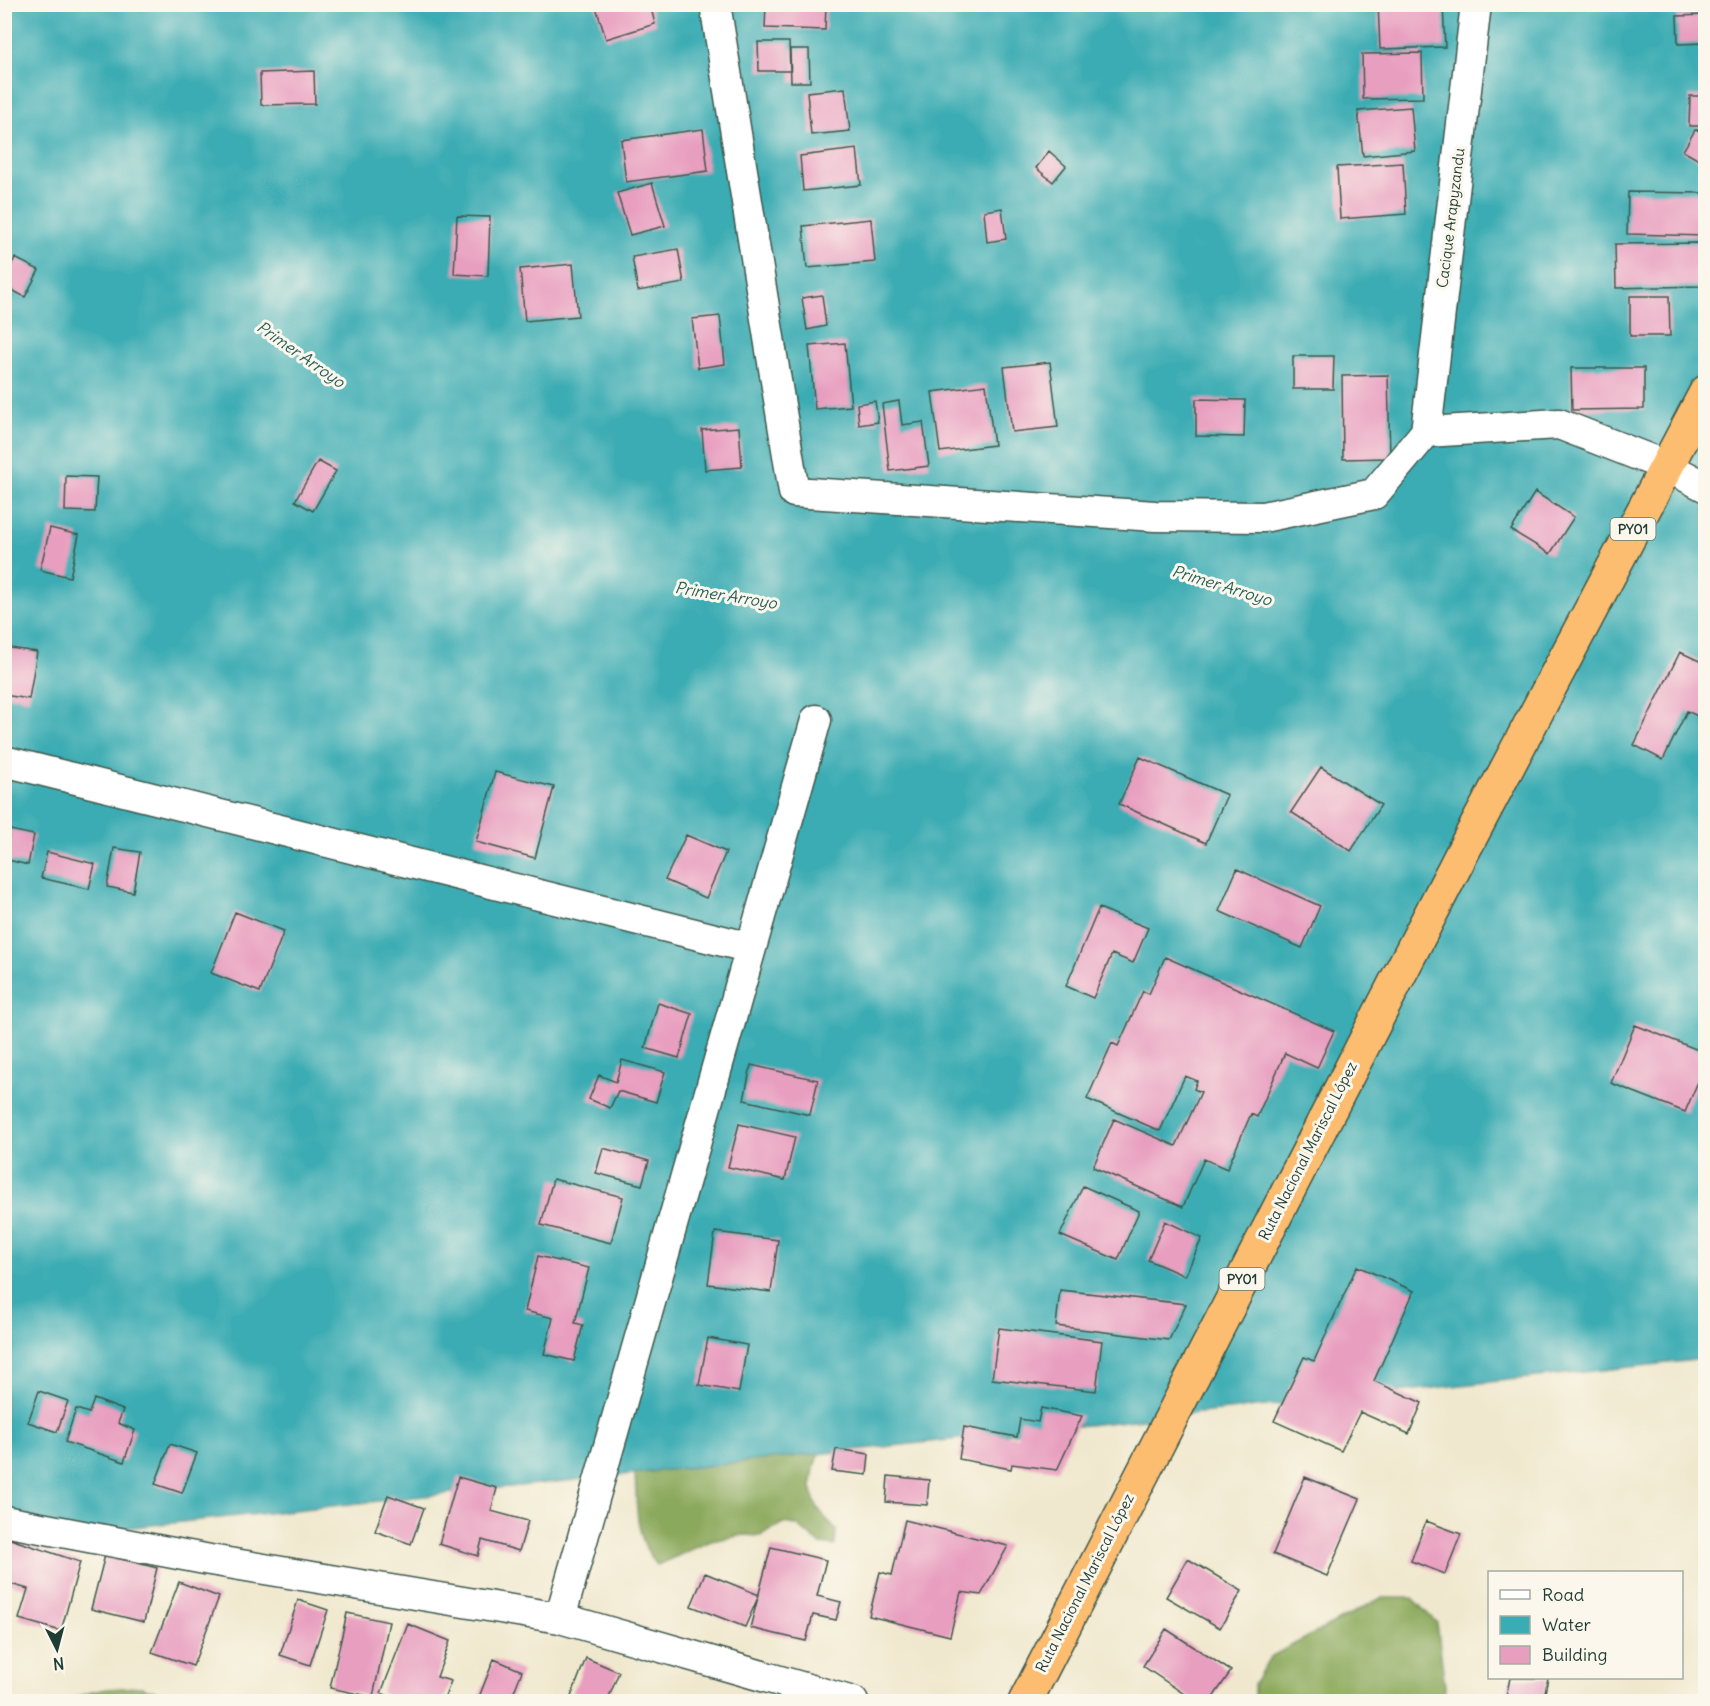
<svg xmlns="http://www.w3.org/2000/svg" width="1710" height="1706" viewBox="0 0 1710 1706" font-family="Delius,sans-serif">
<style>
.forest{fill:#8ba95c;stroke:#557348;stroke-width:1.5}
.water{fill:#3aacb3;stroke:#2c7474;stroke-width:1.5}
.building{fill:#e89ebf}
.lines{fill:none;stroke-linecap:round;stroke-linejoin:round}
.minor-casing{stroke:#3e574b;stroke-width:33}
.trunk-casing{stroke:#3e574b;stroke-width:36}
.minor{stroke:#fff;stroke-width:30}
.trunk{stroke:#fcbd6f;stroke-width:33}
.labels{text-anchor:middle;stroke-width:6;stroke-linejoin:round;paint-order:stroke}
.shield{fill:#fbf7ec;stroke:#61756b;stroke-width:1.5}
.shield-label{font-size:14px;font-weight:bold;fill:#1f3d34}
.street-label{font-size:15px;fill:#1f3d34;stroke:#fbf7ec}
.water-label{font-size:16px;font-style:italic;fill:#275e5a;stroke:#fbf7ec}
</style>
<rect width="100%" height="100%" fill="#fbf7ec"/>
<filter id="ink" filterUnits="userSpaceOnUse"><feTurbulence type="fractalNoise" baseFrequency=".0167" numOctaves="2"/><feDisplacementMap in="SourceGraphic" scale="12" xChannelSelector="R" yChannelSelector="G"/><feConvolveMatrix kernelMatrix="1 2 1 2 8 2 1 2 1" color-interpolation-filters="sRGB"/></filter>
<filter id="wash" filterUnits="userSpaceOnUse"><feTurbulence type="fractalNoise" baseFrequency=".008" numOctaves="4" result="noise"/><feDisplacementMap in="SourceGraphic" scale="24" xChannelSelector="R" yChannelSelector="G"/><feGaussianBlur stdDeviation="1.35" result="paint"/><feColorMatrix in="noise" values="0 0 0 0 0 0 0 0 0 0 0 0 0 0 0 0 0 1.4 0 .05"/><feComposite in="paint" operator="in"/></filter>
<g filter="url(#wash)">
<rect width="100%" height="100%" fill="#f0e8ce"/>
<path class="forest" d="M834 1416C824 1441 801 1482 818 1508 823 1516 830 1523 836 1530L835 1546 820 1544 797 1525 783 1523 760 1536 744 1535 711 1541 657 1565C629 1533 639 1486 633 1446Z
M1381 1598H1412L1437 1623 1445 1687 1443 1701H1254V1684L1270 1657Z
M141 1687 185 1701H71C90 1688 118 1688 141 1687Z"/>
<path class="water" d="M4 5H1705V1359L5 1541Z"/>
<g id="blocks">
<path class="building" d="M595 4H650L655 24 606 39Z
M766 4H826L825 30 765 28Z
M1378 4H1443L1445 47 1380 49Z
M1706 15V43L1678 44 1677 16Z
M758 42H789L790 71H759Z
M790 49H809L810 82H791Z
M1422 53 1423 98 1363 99 1362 54Z
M314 71 315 104 261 105 260 73Z
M845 88 850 131 811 135 807 92Z
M1690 96H1706V126H1689Z
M1411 107 1415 151 1363 156 1358 111Z
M703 129 708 171 626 182 621 140Z
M1695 130 1706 131V164L1683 151Z
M857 149 861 185 803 191 800 156Z
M1049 151 1066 166 1053 182 1036 168Z
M1403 163 1406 214 1340 219 1337 167Z
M652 183 665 226 630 235 617 193Z
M1628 192 1706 193V236L1627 234Z
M1002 208 1006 239 987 242 984 211Z
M457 216 490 217 488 276 454 274Z
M871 219 875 262 807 268 803 226Z
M1700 243 1701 286 1616 288 1615 244Z
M678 249 684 283 638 291 632 257Z
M15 258 39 270 25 297 4 286V278Z
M573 264 578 316 525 321 520 269Z
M822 295 826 326 807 330 802 298Z
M1630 296H1669L1670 336H1630Z
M720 316 725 364 698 368 692 319Z
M845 343 851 406 815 409 809 346Z
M1293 356H1334L1333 389H1293Z
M1050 362 1058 427 1012 432 1004 367Z
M1571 368H1644V409L1572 410Z
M1388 375 1390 458 1343 459 1342 376Z
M986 385 994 445 940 452 932 392Z
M1196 399 1245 400 1244 437 1196 436Z
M875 401 878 422 859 425 857 404Z
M899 401 902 425 923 422 929 466 890 471 882 404Z
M739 427 742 467 705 470 702 430Z
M318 461 336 471 313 511 295 501Z
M66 476 97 477 95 512 65 511Z
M1535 492 1574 517 1550 554 1511 530Z
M50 528 79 535 70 577 40 570Z
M4 647 37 652 29 699 4 695Z
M1680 652 1706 664V720L1687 711 1663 760 1634 745Z
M1140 757 1227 795 1206 843 1119 804Z
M1321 767 1381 805 1351 851 1291 812Z
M495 772 554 787 535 858 476 842Z
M10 830 34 835 28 865 4 859Z
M686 835 726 852 706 898 665 880Z
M114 848 140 852 133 892 107 887Z
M47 852 95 864 89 889 41 878Z
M1237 869 1320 906 1302 948 1219 911Z
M1099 908 1148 928 1133 963 1112 954 1093 998 1066 986Z
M235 912 284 931 260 992 211 973Z
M1165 957 1334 1031 1317 1068 1285 1053 1257 1117 1251 1114 1227 1169 1204 1159 1183 1207 1093 1167 1114 1119 1176 1146 1201 1092 1194 1089 1197 1081 1185 1076 1160 1131 1087 1099 1112 1043 1118 1046 1143 991 1149 994Z
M658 1003 692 1014 679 1058 645 1048Z
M1635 1025 1706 1053V1063L1685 1112 1611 1083Z
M622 1060 665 1072 656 1102 618 1091 610 1108 589 1099 599 1075 616 1082Z
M751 1065 818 1080 810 1115 744 1100Z
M1706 1096V1111L1701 1109Z
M739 1124 795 1137 785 1180 728 1167Z
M603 1148 649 1161 642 1185 596 1173Z
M553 1179 623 1197 611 1243 541 1225Z
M1083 1186 1139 1211 1118 1260 1060 1235Z
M1165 1221 1202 1238 1185 1276 1148 1260Z
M715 1232 778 1240 771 1292 708 1284Z
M538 1256 589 1268 575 1323 583 1325 574 1361 544 1354 553 1318 525 1311Z
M1357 1266 1414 1291 1374 1381 1422 1403 1409 1434 1360 1412 1341 1451 1274 1421 1304 1357 1314 1361Z
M1060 1290 1186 1304 1169 1340 1056 1326Z
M999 1328 1102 1341 1096 1391 992 1379Z
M708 1338 747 1345 739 1392 699 1385Z
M39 1391 68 1401 57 1432 28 1422Z
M94 1399 123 1410 118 1423 135 1430 124 1462 65 1442 76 1409 89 1413Z
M1041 1408 1082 1416 1057 1470 1012 1464 1011 1469 959 1459 964 1427 1017 1437 1020 1419 1038 1422Z
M170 1444 197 1453 182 1493 155 1484Z
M836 1449 869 1454 867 1475 832 1471Z
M888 1476 929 1480 927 1505 886 1502Z
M458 1477 497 1488 491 1511 528 1521 519 1551 482 1540 478 1556 439 1544Z
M1305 1477 1360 1499 1327 1576 1273 1554Z
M388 1495 424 1508 411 1544 375 1531Z
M905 1520 1008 1546 981 1595 961 1592 950 1636 869 1616 880 1572 892 1575Z
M1426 1521 1461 1534 1445 1574 1411 1561Z
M4 1537 80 1562 61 1631 19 1619 28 1589 7 1583 4 1591Z
M771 1547 826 1560 817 1596 841 1602 836 1620 813 1615 806 1641 750 1628Z
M105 1555 157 1568 144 1622 91 1609Z
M1188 1559 1242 1591 1220 1628 1166 1597Z
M705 1573 759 1595 745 1627 691 1606Z
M179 1582 219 1597 193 1666 152 1652Z
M298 1600 328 1610 310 1665 280 1655Z
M347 1613 389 1622 373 1697 330 1688Z
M408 1624 450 1641 437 1677 451 1681 443 1702H403L381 1693Z
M1166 1629 1231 1671 1210 1702H1196L1143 1666Z
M586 1658 619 1672 607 1702H569Z
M494 1659 522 1671 510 1702H477Z
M1510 1678H1548L1543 1702H1505Z"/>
</g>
</g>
<g filter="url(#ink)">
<use href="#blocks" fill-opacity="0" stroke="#3e574b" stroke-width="1.5"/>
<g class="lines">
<g class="minor-casing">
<path id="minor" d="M715 4 794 492 1155 516 1263 517 1374 494 1426 432 1559 424 1666 466 1706 487
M1426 432 1476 4
M4 761 751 948
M4 1521 210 1560 560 1618 853 1702
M560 1618 816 720"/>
</g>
<g class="trunk-casing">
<path id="trunk" d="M1025 1702 1460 857 1706 392"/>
</g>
<use href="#minor" class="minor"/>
<use href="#trunk" class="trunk"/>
</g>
</g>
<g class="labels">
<g class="shield">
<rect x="1610.5" y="518" width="45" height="22" rx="4.5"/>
<rect x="1219.5" y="1268" width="45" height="22" rx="4.5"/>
</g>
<g class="shield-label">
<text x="1633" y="534">PY01</text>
<text x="1242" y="1284">PY01</text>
</g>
<g class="street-label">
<text transform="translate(1451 218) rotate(-83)" y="5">Cacique Arapyzandu</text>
<text transform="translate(1308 1151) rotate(-63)" y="5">Ruta Nacional Mariscal López</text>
<text transform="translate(1085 1583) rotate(-63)" y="5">Ruta Nacional Mariscal López</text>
</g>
<g class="water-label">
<text transform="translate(301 354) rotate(35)" y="6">Primer Arroyo</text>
<text transform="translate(1222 585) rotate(17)" y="6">Primer Arroyo</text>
<text transform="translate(726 595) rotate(9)" y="6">Primer Arroyo</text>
</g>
</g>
<rect width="1710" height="1706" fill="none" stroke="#fbf7ec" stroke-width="24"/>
<rect x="1488" y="1571" width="195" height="108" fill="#fbf7ec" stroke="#a3ada2" stroke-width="1.5"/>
<rect x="1500" y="1590" width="30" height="9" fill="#ffffff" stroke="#a3ada2" stroke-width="1.5"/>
<text x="1542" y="1601" font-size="18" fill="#1f3d34">Road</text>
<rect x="1500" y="1616" width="30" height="18" fill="#3aacb3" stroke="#a3ada2" stroke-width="1.5"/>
<text x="1542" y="1631" font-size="18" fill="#1f3d34">Water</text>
<rect x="1500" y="1646" width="30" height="18" fill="#e89ebf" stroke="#a3ada2" stroke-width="1.5"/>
<text x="1542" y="1661" font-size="18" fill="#1f3d34">Building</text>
<g transform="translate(57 1649) rotate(174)" stroke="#fbf7ec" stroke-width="4.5" paint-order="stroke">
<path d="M0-4.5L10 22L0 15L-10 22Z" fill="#1f3d34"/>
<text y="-9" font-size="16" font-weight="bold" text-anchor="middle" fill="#1f3d34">N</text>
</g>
</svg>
